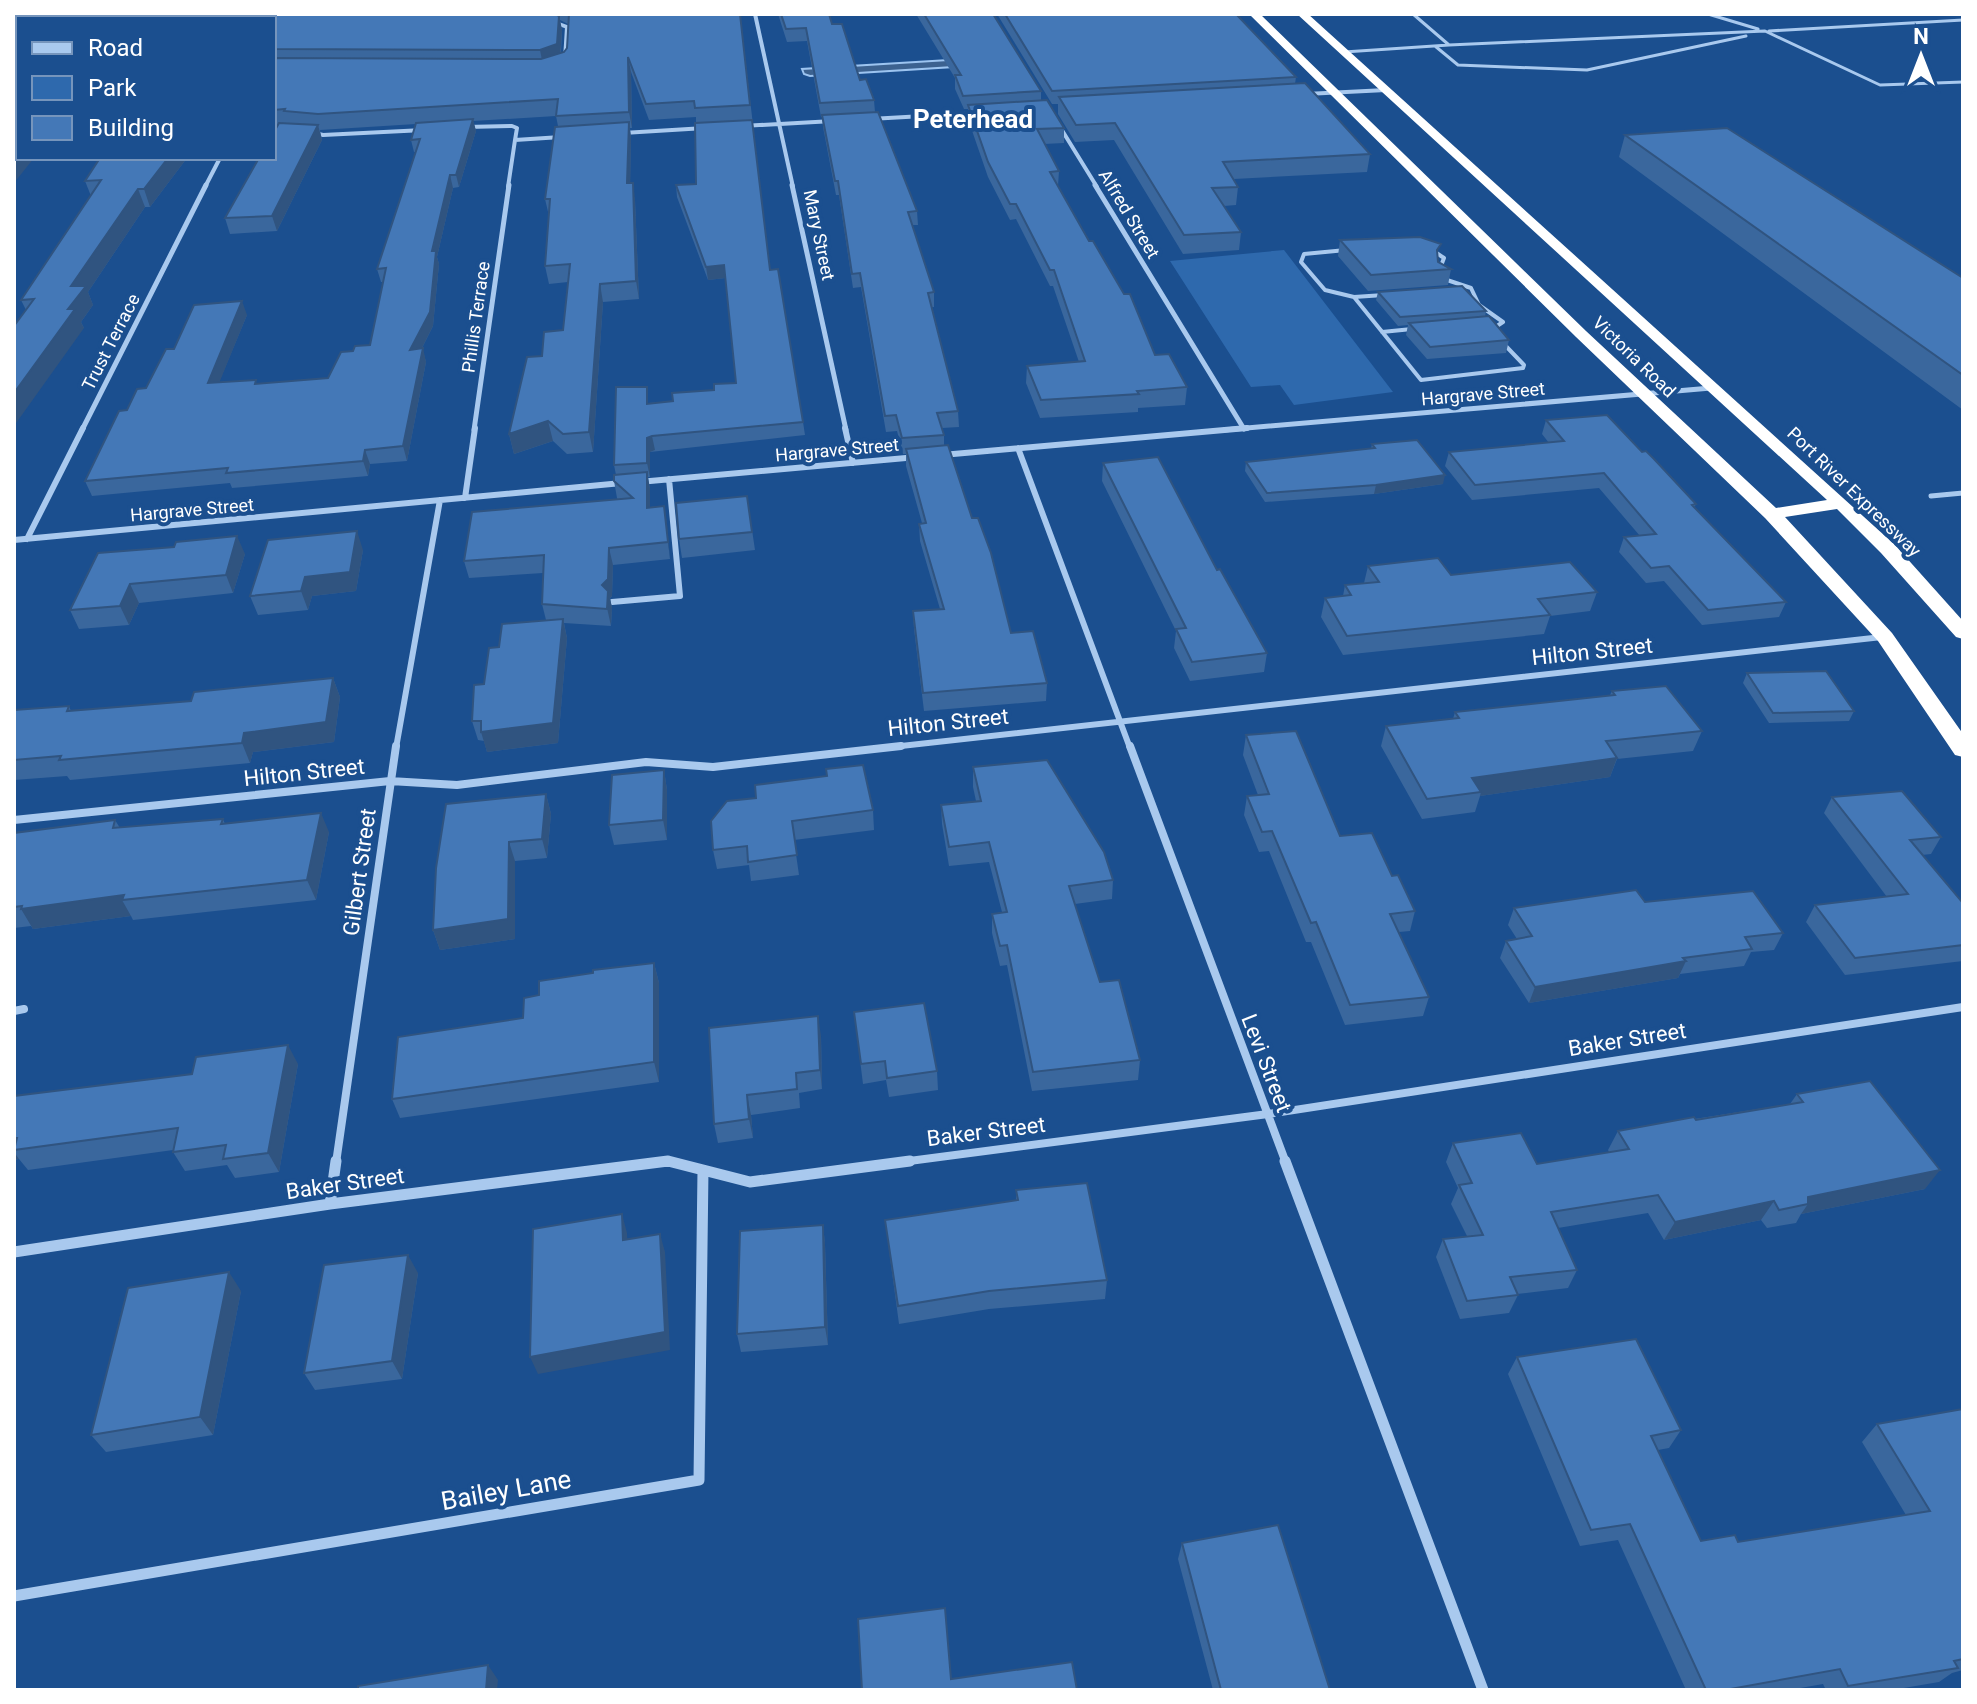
<svg xmlns="http://www.w3.org/2000/svg" width="1977" height="1704" viewBox="0 0 1977 1704" font-family="Roboto,sans-serif">
<style>
.green{fill:#2e69ad}
.water{fill:#3c6290;stroke:#9cc4f0;stroke-width:2}
.lines{fill:none;stroke-linecap:round;stroke-linejoin:round}
.path{stroke:#a9c9ee;stroke-width:2;stroke-dasharray:2 3;stroke-linecap:butt}
.lane-far2{stroke:#a9c9ee;stroke-width:3}
.lane-far1{stroke:#a9c9ee;stroke-width:4}
.lane{stroke:#a9c9ee;stroke-width:5}
.street-far4{stroke:#a9c9ee;stroke-width:4}
.street-far3{stroke:#a9c9ee;stroke-width:5}
.street-far2{stroke:#a9c9ee;stroke-width:6}
.street-far1{stroke:#a9c9ee;stroke-width:8}
.street{stroke:#a9c9ee;stroke-width:11}
.highway{fill:#fff;fill-rule:evenodd}
.wall{fill:#3a679d;fill-rule:evenodd}
.shaded-wall{fill:#305480}
.building{fill:#4478b7;stroke:#305480;stroke-width:2}
.labels{text-anchor:middle;stroke-width:8;stroke-linejoin:round;paint-order:stroke}
.far-street-label{font-size:18px;fill:#fff;stroke:#1b4f8f}
.street-label{font-size:22px;fill:#fff;stroke:#1b4f8f}
.far-district-label{font-size:26px;font-weight:bold;fill:#fff;stroke:#1b4f8f}
.near-street-label{font-size:26px;fill:#fff;stroke:#1b4f8f}
</style>
<rect width="100%" height="100%" fill="#1b4f8f"/>
<path class="green" d="M1284 250 1393 392 1294 405 1280 385 1251 387 1170 261Z"/>
<path class="water" d="M981 58 985 65 810 76 804 74 802 69Z"/>
<g class="lines">
<path class="path" d="M191 18 194 14"/>
<path class="lane-far2" d="M1708 14 1758 29
M1769 31 1963 20
M1449 45 1765 31 1880 85 1963 82
M1435 46 1458 65 1587 70 1746 36
M1344 52 1449 45 1413 14"/>
<path class="lane-far1" d="M1346 250 1304 254 1301 262 1325 290 1354 297
M1432 250 1444 258 1439 271
M1444 279 1471 288
M1471 288 1479 305 1503 322
M1384 295 1354 297 1421 380 1523 368 1524 365 1501 341
M1491 330 1503 322
M1382 332 1412 329"/>
<path class="lane" d="M1931 496 1963 493"/>
<path class="street-far4" d="M755 14 793 187
M551 21 567 27 565 59
M1306 94 1386 90
M870 119 977 113
M742 126 833 121
M466 127 512 126 517 128 515 140 561 137
M1060 127 1097 187
M311 132 323 135 424 130
M623 133 705 128
M205 187 220 158
M508 187 515 140"/>
<path class="street-far3" d="M792 185 846 430
M1095 185 1244 429
M82 430 206 185
M474 430 509 185
M1224 430 1711 388"/>
<path class="street-far2" d="M845 428 853 463
M1018 448 1130 748
M942 455 1247 428
M639 482 917 457
M465 498 475 428
M27 539 83 428
M14 540 622 483
M612 602 680 596 669 479
M396 748 440 500
M883 748 1882 637"/>
<path class="street-far1" d="M1130 746 1286 1163
M14 820 390 781 457 785 646 762 713 767 901 746
M14 1011 24 1009
M336 1163 396 746
M652 1163H676
M894 1163 1268 1114 1963 1007"/>
<path class="street" d="M668 1161 750 1182 910 1161
M1285 1161 1483 1690
M330 1204 336 1161
M14 1252 330 1204 668 1161
M14 1596 699 1480 703 1170"/>
<path class="highway" d="M1249 14H1260L1586 331 1776 508 1827 500 1297 14H1308L1895 545 1963 621V639L1956 637 1881 553 1837 509 1785 517 1892 633 1963 734V757L1955 755 1878 641 1765 518 1576 337Z"/>
</g>
<path class="wall" d="M196 14H740L770 270 803 422 805 435 650 452V477H648L650 489V507L664 506 670 559 613 565 612 596 610 598 612 608 611 626 564 623 567 638 558 743 487 752 484 741 478 740 472 721 484 684 499 647 546 620 542 604 543 573 469 578 464 561 618 500 617 498 614 481 616 475 614 465 649 403 673 401 714 390 736 383 725 278 708 280 677 197 676 185 696 184V117L649 120 631 72 632 128H630L631 138 630 183 635 200 639 299 603 302 593 452 567 454 553 441 514 454 509 434 542 356 563 330 568 282 549 284 545 266 549 216 545 199 558 126 556 116 473 121 476 131 459 187 453 188 437 257 439 264 433 326 422 348 426 362 407 461 370 464 368 476 232 488 230 483 92 496 85 481 127 410 146 388 174 349 247 315 219 382 258 384 328 378 353 351 370 345 383 282H381L377 269 416 152H414L411 140 416 124 320 130 322 140 277 231 230 234 225 218 277 126H274V18ZM560 20 568 24 567 48 564 52 561 53 562 30Z
M778 14H829L832 24 860 80 874 100 875 112 917 211 918 225H912L934 292V307H932L958 411 959 427 942 428 944 435V445L1011 633 1047 683 1046 701 924 711 914 629 913 611 940 609 920 541 919 524 922 523 906 466V454H903L897 431 886 432 861 287 853 288 839 195H836L823 127 822 117H821L807 41 787 42Z
M916 14H993L1041 91V101L1064 128V143L1044 144 1059 171 1058 186 1155 355 1187 387 1185 405 1138 408V412L1040 418 1026 383 1027 366 1079 362 1053 286H1050L1016 219 1010 220 988 177 968 119V109H964L955 89V78Z
M997 14H1236L1296 77 1295 84 1370 154 1367 172 1234 179 1238 187 1236 205 1224 206 1241 232 1239 250 1183 254 1114 140 1075 142 1058 114V104H1052Z
M1625 135 1963 278V410L1619 157Z
M100 158H187L150 207H145L88 292 93 305 81 322 84 328 26 310 21 300 91 196 85 181Z
M1340 240 1438 260V262L1451 269 1448 285 1368 291 1338 256Z
M1378 292 1486 311 1485 317 1509 340 1506 353 1427 359 1406 335 1408 325 1398 326 1376 300Z
M1546 420 1642 452 1696 504 1694 508 1786 602 1779 617 1702 625 1664 581 1646 583 1619 552 1624 537 1640 536 1599 488 1472 500 1445 466 1449 452 1549 443 1542 434Z
M1372 444 1443 484 1374 494 1265 502 1245 471 1246 462 1371 449Z
M1103 463 1217 570 1267 653 1264 672 1190 681 1174 648 1176 631 1102 481Z
M747 496 755 550 682 558 679 539Z
M363 550 356 591 312 596 308 610 258 615 250 596Z
M98 553 245 554 233 593 139 603 129 625 79 629 70 610Z
M1368 566 1451 575 1597 592 1590 611 1550 616 1544 634 1343 655 1321 617 1325 598 1343 596 1345 585 1364 583Z
M1747 673 1854 711 1849 721 1769 723 1743 683Z
M333 678 340 697 334 742 253 752 250 763 70 780 67 776 14 780V710L69 706 71 711 191 701Z
M1612 691 1702 731 1693 751 1617 759 1610 777 1480 796 1475 812 1422 819 1381 746 1386 726 1453 719 1455 712 1610 695Z
M1246 735 1340 836 1392 876 1415 911 1410 931 1399 932 1429 997 1423 1016 1345 1025 1311 942H1306L1269 851 1259 852 1244 815 1247 796 1258 795 1243 755Z
M973 767 1113 880 1112 899 1075 904 1100 982 1140 1060 1138 1080 1032 1091 1007 965 1000 966 992 933V914L1002 912 989 862 949 866 942 824 941 805 976 801 973 787Z
M664 770 667 790V840L614 845 609 825Z
M546 794 551 814 547 858 515 861V939L440 950 433 930Z
M1832 797 1941 837 1931 854 1922 855 1963 903V961L1845 975 1806 922 1815 905 1887 897 1824 813Z
M756 798 873 810 874 830 794 840 799 875 751 881 749 865 717 869 713 850Z
M223 819 225 824 329 832 316 900 133 920 131 916 33 929 31 926 14 928V833L115 820 120 828Z
M1645 902 1783 933 1774 950 1751 952 1744 966 1680 974 1678 978 1529 1003 1500 958 1506 941 1517 939 1508 925 1514 908Z
M654 963 659 983V1082L400 1118 392 1099 523 1018 539 995Z
M854 1012 937 1071 938 1090 889 1097 886 1080 863 1084Z
M709 1028 821 1036 822 1089 799 1093 800 1108 751 1115 753 1138 718 1143 714 1124Z
M298 1064 279 1172 235 1178 227 1165 185 1171 173 1152V1150L28 1170 19 1159 14 1160V1096Z
M1797 1094 1925 1189 1801 1214 1796 1223 1767 1228 1761 1220 1664 1240 1648 1213 1558 1228 1577 1270 1568 1288 1517 1294 1518 1295 1509 1313 1460 1319 1436 1257 1443 1239 1467 1236 1451 1204 1458 1188 1446 1162 1453 1143 1537 1164 1609 1152 1608 1150 1618 1131 1790 1104Z
M1016 1190 1107 1280 1105 1299 989 1309 899 1324 885 1220 1016 1200Z
M823 1225 825 1244 828 1345 741 1352 737 1334Z
M418 1273 402 1379 315 1390 304 1373Z
M241 1291 213 1435 106 1452 91 1435Z
M1517 1357 1681 1430 1669 1448 1658 1450 1701 1541 1738 1542 1906 1515 1862 1442 1877 1424 1963 1409V1670L1952 1673 1939 1682 1892 1690H1826L1823 1684 1789 1690H1686L1618 1540 1580 1546 1508 1374Z
M1182 1543 1330 1690H1213L1178 1559Z"/>
<path class="shaded-wall" d="M137 14H152L149 18H134Z
M559 16 562 30 560 59 543 65 540 50Z
M628 57 631 72 632 128 629 112Z
M473 119 476 131 459 187 456 175Z
M629 122 631 138 630 200 627 183Z
M318 125 322 140 277 231 272 216Z
M18 155V158H34L14 183V160Z
M168 158H187L150 207 144 189Z
M450 175 453 188 437 257 439 264 433 326 414 364 410 350Z
M633 183 635 200 639 299 636 281Z
M138 189 145 207 88 292 93 305 81 322 84 328 14 426V393L71 286Z
M724 265 726 278 708 280 706 267Z
M600 284 603 302 593 452 589 432Z
M242 301 247 315 213 398 208 383Z
M423 348 426 362 407 461 403 446Z
M548 421 553 441 514 454 509 434Z
M652 436 655 450 650 452V477L647 463V438Z
M365 450 370 464 368 476 363 461Z
M647 472 650 489V524L647 508Z
M1445 475 1443 484 1374 494 1376 485Z
M664 506 667 523 670 559 668 542Z
M357 531 363 550 356 591 312 596 308 610 301 591 305 577Z
M237 536 245 554 233 593 226 575Z
M609 548 613 565 612 596 610 598 612 608 611 626 602 585Z
M130 584 139 603 129 625 120 606Z
M563 619 567 638 558 743 487 752 481 732Z
M333 678 340 697 334 742 253 752 250 763 242 743 244 733Z
M1617 758 1610 777 1480 796 1481 792 1472 778Z
M664 770 667 790V840L663 820Z
M546 794 551 814 547 858 542 839Z
M321 813 329 832 316 900 307 880Z
M509 842 515 861V939L440 950 433 930Z
M124 895 122 900 131 916 33 929 21 909Z
M1686 961 1678 978 1529 1003 1535 987Z
M654 963 659 983V1082L654 1062Z
M818 1016 821 1036 822 1089 820 1070Z
M288 1045 298 1064 279 1172 268 1153Z
M747 1095 751 1115 753 1138 749 1119Z
M14 1152 19 1159 14 1160Z
M1940 1170 1925 1189 1801 1214 1808 1204V1197Z
M1774 1201 1761 1220 1664 1240 1675 1222Z
M622 1214 627 1233 628 1259 623 1240Z
M823 1225 825 1244 828 1345 825 1327Z
M660 1234 665 1252 670 1350 538 1374 530 1357Z
M408 1255 418 1273 402 1379 392 1361Z
M229 1272 241 1291 213 1435 200 1417Z
M488 1665 498 1680 497 1690H486Z"/>
<path class="building" d="M14 14H137L134 18H18V155L14 160V64L17 60 14 58V35L16 34V28L14 26Z
M196 14H555L559 16 557 44 540 50 274 49V18H193Z
M569 14H740L750 105 695 108 694 101 646 104 628 57 629 112 556 116 558 99 318 114 284 111 285 109 274 110V58L541 59 564 52 567 48Z
M781 14H829L832 24H842L860 80 866 79 874 100 820 103 806 28 786 29Z
M924 14H993L1041 91 963 96 955 75H961Z
M1005 14H1236L1296 77 1052 91Z
M1305 83 1370 154 1223 162 1238 187 1212 188 1241 232 1184 235 1115 123 1076 125 1059 97Z
M1047 100 1064 128 1037 129 1059 171 1050 172 1089 241H1093L1124 294H1130L1155 355 1169 354 1187 387 1137 391 1139 394 1041 400 1027 366 1085 361 1054 270H1050L1016 204H1010L988 162 968 105Z
M878 112 917 211 908 212 934 292 928 293 958 411 937 413 944 435 902 438 896 415 885 416 860 273 852 274 838 181H835L822 115Z
M473 119 456 175H450L432 251H436L430 312 410 350 423 348 403 446 365 450 363 461 226 473 228 468 85 481 119 411 127 410 137 389 146 388 166 349H174L194 305 242 301 208 383 256 380 255 384 328 378 341 352 353 351 355 346 370 345 386 268 377 269 420 139 411 140 416 123Z
M752 120 770 270 778 269 803 422 652 436 647 438V463L614 465 616 387H647V404L673 401 672 393 714 390V384L736 383 724 265 706 267 676 185 696 184 695 123Z
M629 122 627 183H633L636 281 600 284 589 432 563 434 548 421 509 434 527 357 542 356 544 332 563 330 570 264 545 266 550 199H545L555 127Z
M279 123 318 125 272 216 225 218 259 158H274V132Z
M1727 128 1963 278V375L1625 135Z
M100 158H168L144 189H138L71 286H86L68 309H75L14 393V326L34 299 21 300 101 180 85 181Z
M1420 237 1441 244 1437 250 1438 262 1451 269 1371 275 1340 240Z
M1462 286 1486 311 1400 317 1378 292Z
M1489 316 1509 340 1430 347 1409 323Z
M1607 415 1642 452 1646 451 1654 459 1696 504 1692 505 1786 602 1708 610 1669 566 1651 568 1624 537 1656 534 1604 473 1475 485 1449 452 1564 441 1546 420Z
M1417 440 1445 475 1376 485 1267 493 1246 462 1375 448 1372 444Z
M948 445 972 518H978L991 553 1011 633 1033 631 1047 683 923 693 913 611 944 609 919 524 926 523 906 449Z
M1158 457 1217 570 1220 569 1267 653 1192 662 1176 629 1186 628 1103 463Z
M647 472V508L664 506 668 542 609 548 608 579 602 585 608 591 607 609 542 604 544 555 464 561 472 512 633 498 614 481V475Z
M747 496 752 532 679 539 676 503Z
M357 531 350 572 305 577 301 591 250 596 268 540Z
M237 536 226 575 130 584 120 606 70 610 98 553 174 547 176 542Z
M1438 558 1451 575 1570 562 1597 592 1538 599 1550 615 1347 636 1325 598 1351 595 1345 585 1379 582 1368 566Z
M563 619 553 723 481 732V721H472L474 685 484 684 489 648 499 647 502 624Z
M1826 671 1854 711 1773 713 1747 673Z
M333 678 326 722 244 733 242 743 59 760 61 756 14 760V710L69 706 67 711 191 701 194 692Z
M1666 686 1702 731 1606 741 1617 758 1472 778 1481 792 1427 799 1386 726 1459 718 1455 712 1615 695 1612 691Z
M1296 731 1340 836 1372 833 1392 876 1398 875 1415 911 1390 914 1429 997 1350 1005 1316 922 1311 923 1272 831 1262 832 1247 796 1269 794 1246 735Z
M1047 760 1104 852 1113 880 1069 886 1100 982 1119 980 1140 1060 1033 1072 1007 945 1000 946 992 914 1007 912 989 842 949 847 941 805 981 801 973 767Z
M863 765 873 810 792 821 797 855 748 862 747 846 713 850 711 821 727 801 756 798 755 785 827 776 826 769Z
M664 770 663 820 609 825 612 775Z
M1902 791 1941 837 1910 840 1963 903V945L1855 958 1815 905 1908 894 1832 797Z
M546 794 542 839 509 842 508 919 433 930 436 868 446 804Z
M321 813 307 880 122 900 124 895 21 909 22 906 14 907V833L115 820 113 828 223 819 221 824Z
M1636 890 1645 902 1753 891 1783 933 1745 937 1752 949 1683 958 1686 961 1535 987 1506 941 1532 936 1514 908Z
M654 963V1062L392 1099 398 1037 523 1018 524 998 539 995V981L593 973V970Z
M924 1003 937 1071 887 1078 885 1061 861 1064 854 1012Z
M818 1016 820 1070 796 1073 797 1089 747 1095 749 1119 714 1124 709 1028Z
M288 1045 268 1153 223 1159 226 1145 173 1152 178 1128 14 1150 17 1138H14V1096L192 1074 196 1057Z
M1870 1081 1940 1170 1808 1197V1204L1779 1210 1774 1201 1675 1222 1658 1195 1551 1212 1577 1270 1510 1277 1518 1295 1467 1301 1443 1239 1483 1235 1459 1185 1472 1183 1453 1143 1521 1133 1537 1164 1629 1149 1618 1131 1694 1117 1696 1120 1803 1102 1797 1094Z
M1087 1183 1107 1280 989 1291 898 1306 885 1220 1018 1200 1016 1190Z
M622 1214 623 1240 660 1234 665 1332 530 1357 533 1229Z
M823 1225 825 1327 737 1334 740 1231Z
M408 1255 392 1361 304 1373 324 1265Z
M229 1272 200 1417 91 1435 128 1288Z
M1636 1339 1681 1430 1651 1436 1701 1541 1735 1535 1738 1542 1930 1511 1877 1424 1963 1409V1659L1954 1661 1958 1668 1848 1686 1840 1669 1725 1690H1706L1630 1524 1591 1530 1517 1357Z
M1278 1525 1330 1690H1221L1182 1543Z
M945 1608 951 1679 1072 1662 1077 1690H862L858 1619Z
M488 1665 486 1690H358V1686Z"/>
<g class="labels">
<g class="far-street-label">
<text transform="translate(1129 214) rotate(59)" y="6">Alfred Street</text>
<text transform="translate(819 235) rotate(78)" y="6">Mary Street</text>
<text transform="translate(476 317) rotate(-82)" y="6">Phillis Terrace</text>
<text transform="translate(111 342) rotate(-63)" y="6">Trust Terrace</text>
<text transform="translate(1634 357) rotate(44)" y="6">Victoria Road</text>
<text transform="translate(1483 394) rotate(-5)" y="6">Hargrave Street</text>
<text transform="translate(837 450) rotate(-5)" y="6">Hargrave Street</text>
<text transform="translate(1854 492) rotate(44)" y="6">Port River Expressway</text>
<text transform="translate(192 510) rotate(-5)" y="6">Hargrave Street</text>
</g>
<g class="street-label">
<text transform="translate(1592 651) rotate(-6)" y="8">Hilton Street</text>
<text transform="translate(948 722) rotate(-6)" y="8">Hilton Street</text>
<text transform="translate(304 772) rotate(-6)" y="8">Hilton Street</text>
<text transform="translate(359 872) rotate(-82)" y="8">Gilbert Street</text>
<text transform="translate(1627 1039) rotate(-9)" y="8">Baker Street</text>
<text transform="translate(1267 1063) rotate(69)" y="8">Levi Street</text>
<text transform="translate(986 1131) rotate(-7)" y="8">Baker Street</text>
<text transform="translate(345 1183) rotate(-8)" y="8">Baker Street</text>
</g>
<g class="far-district-label">
<text x="973" y="128">Peterhead</text>
</g>
<g class="near-street-label">
<text transform="translate(506 1490) rotate(-10)" y="9">Bailey Lane</text>
</g>
</g>
<rect width="1977" height="1704" fill="none" stroke="#ffffff" stroke-width="32"/>
<rect x="16" y="16" width="260" height="144" fill="#1b4f8f" stroke="#7695bc" stroke-width="2"/>
<rect x="32" y="42" width="40" height="12" fill="#a9c9ee" stroke="#7695bc" stroke-width="2"/>
<text x="88" y="56" font-size="24" fill="#ffffff">Road</text>
<rect x="32" y="76" width="40" height="24" fill="#2e69ad" stroke="#7695bc" stroke-width="2"/>
<text x="88" y="96" font-size="24" fill="#ffffff">Park</text>
<rect x="32" y="116" width="40" height="24" fill="#4478b7" stroke="#7695bc" stroke-width="2"/>
<text x="88" y="136" font-size="24" fill="#ffffff">Building</text>
<g transform="translate(1921 56)" stroke="#1b4f8f" stroke-width="6" paint-order="stroke">
<path d="M0-6L14 30L0 20L-14 30Z" fill="#ffffff"/>
<text y="-12" font-size="22" font-weight="bold" text-anchor="middle" fill="#ffffff">N</text>
</g>
</svg>
